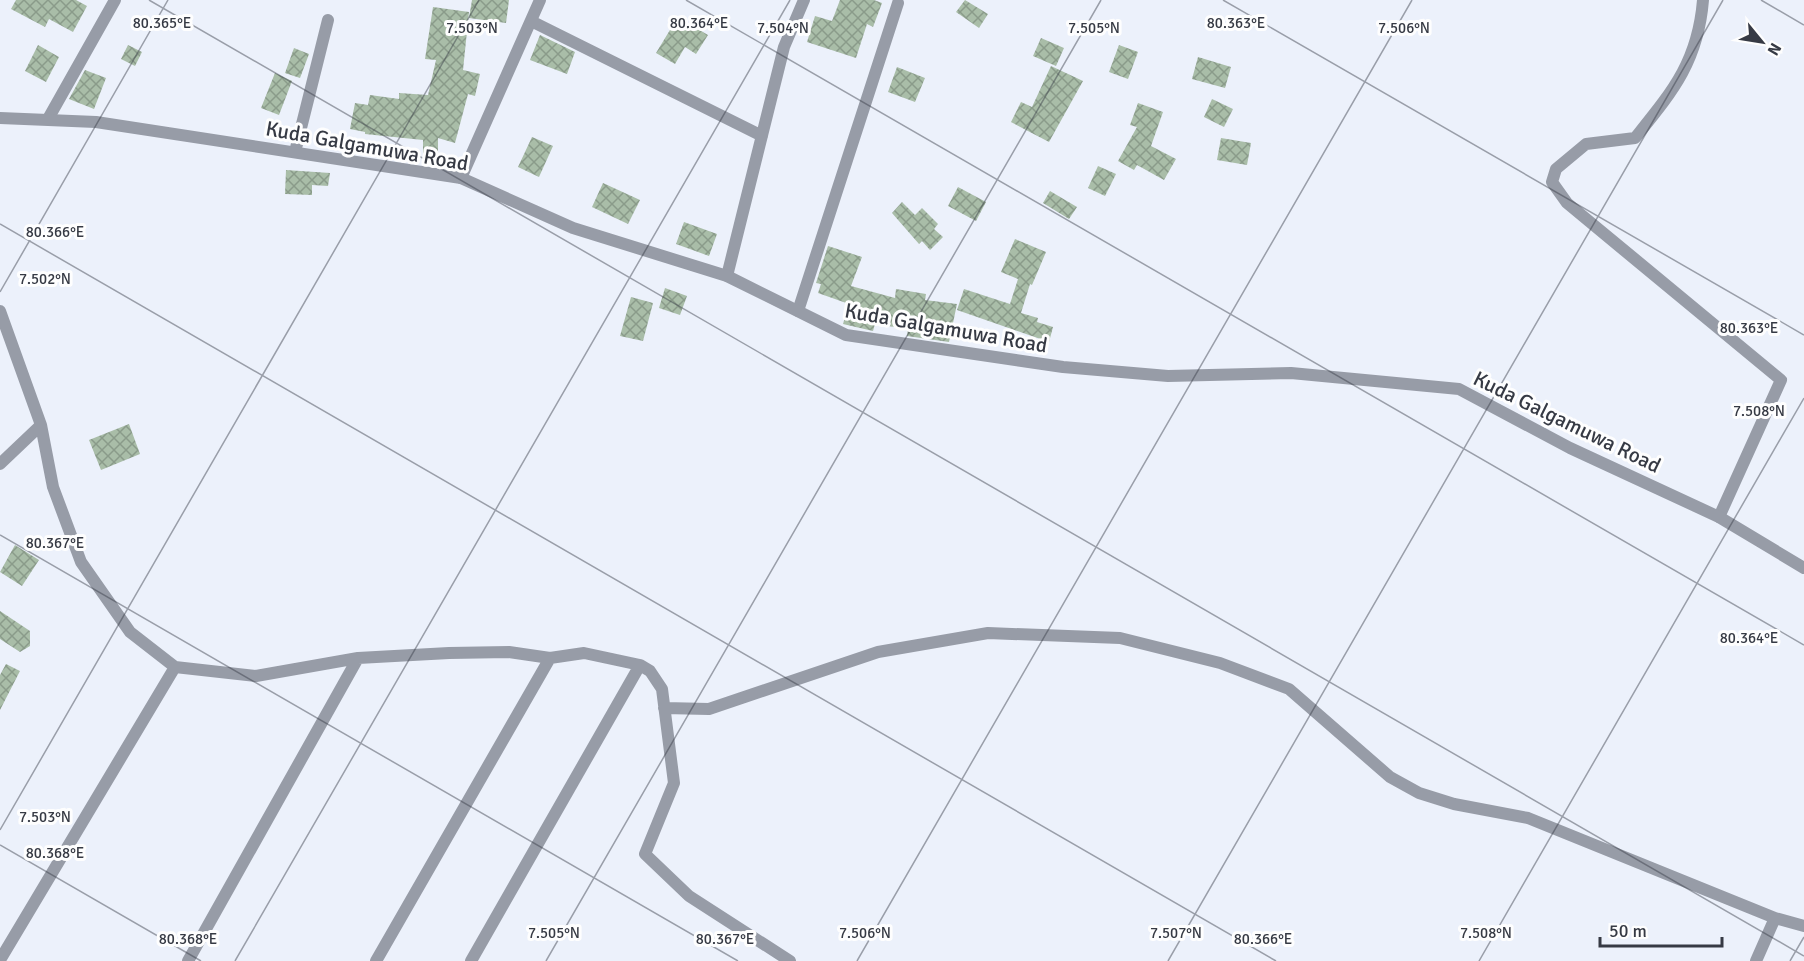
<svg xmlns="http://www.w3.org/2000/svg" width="1804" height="961" viewBox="0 0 1804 961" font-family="Signika,sans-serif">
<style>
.building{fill:url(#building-cross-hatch)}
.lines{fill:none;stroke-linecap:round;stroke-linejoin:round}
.minor{stroke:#979ca7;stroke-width:12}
.tertiary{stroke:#979ca7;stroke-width:12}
.ticks{fill:none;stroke:#363a44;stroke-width:1.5;stroke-opacity:0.45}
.labels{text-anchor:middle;stroke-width:6;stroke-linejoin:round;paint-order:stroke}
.street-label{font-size:21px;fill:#363a44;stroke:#fefefe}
.ticks-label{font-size:15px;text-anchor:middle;fill:#363a44;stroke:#fefefe;stroke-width:6;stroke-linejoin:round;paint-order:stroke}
</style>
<defs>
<pattern id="building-cross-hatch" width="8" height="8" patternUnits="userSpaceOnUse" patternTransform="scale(1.5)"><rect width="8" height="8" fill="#a9bda8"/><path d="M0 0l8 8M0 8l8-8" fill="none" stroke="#8a9b8a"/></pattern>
</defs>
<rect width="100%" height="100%" fill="#ecf1fb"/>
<path class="building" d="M16 0H76L87 6 73 32 49 19 45 27 11 9Z
M472 0H509L506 23 469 18Z
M840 0H874L882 3 873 27 867 24 856 58 807 42 815 16 832 21Z
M965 0 988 14 979 28 956 12Z
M433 7 469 12 463 70 480 74 475 96 468 94 455 143 438 138V161H423V140L365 134V132L350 129 355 103 368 105 370 95 399 99V93L428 95 436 60 425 59Z
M676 20 687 27 689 24 708 35 696 54 685 47 675 64 656 53Z
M540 35 575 52 567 74 530 60Z
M1041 38 1064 48 1056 66 1033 56Z
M38 45 59 57 46 82 25 71Z
M128 45 142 52 135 66 121 59Z
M1119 45 1138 52 1128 79 1109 72Z
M294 48 309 54 300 78 285 73Z
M1198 57 1231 67 1225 88 1192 79Z
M1051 66 1083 81 1049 142 1011 122 1021 102 1032 107Z
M897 67 925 78 915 102 888 92Z
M85 70 106 78 94 109 69 99Z
M275 73 292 81 279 115 261 108Z
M1212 99 1233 109 1224 127 1204 117Z
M1138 103 1163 112 1151 146 1176 159 1164 180 1137 165 1134 170 1118 161 1137 127 1130 125Z
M532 137 553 146 539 177 518 167Z
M1221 138 1251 143 1247 165 1217 160Z
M1098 166 1116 174 1105 196 1088 188Z
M286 170 330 173 328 186 312 185V195L285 194Z
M603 183 640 200 628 224 592 207Z
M958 187 986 202 976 221 948 206Z
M1050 191 1077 207 1069 219 1043 203Z
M902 202 915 215 922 208 938 224 934 229 943 237 930 250 922 241 919 244 892 213Z
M684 222 717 234 709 256 676 244Z
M1015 239 1046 252 1032 285 1030 284 1021 313 1038 318 1037 322 1053 327 1049 342 957 310 964 289 1010 304 1018 279 1001 272Z
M828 246 862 257 851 286 895 298 896 289 926 294 925 300 957 304 949 342 907 336 908 329 875 324 873 331 843 324 849 304 818 293 821 284 816 283Z
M665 288 687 296 680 315 659 308Z
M631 297 653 303 643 341 620 336Z
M129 424 140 454 101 470 89 440Z
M15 545 39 560 22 586 0 572Z
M0 611 30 631V646L20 652 0 639Z
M6 664 20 671 0 710V675Z"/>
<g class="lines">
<path class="minor" d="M1703 0C1698 62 1672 92 1635 138L1586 144 1556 169 1552 182 1567 203 1781 380 1719 517
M531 21 762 136
M48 119 115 0
M295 152 328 20
M461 178 540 0
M727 276 784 47 804 0
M0 311 41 425 53 487 81 562 130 632 175 667 256 676 358 658 449 653 509 652 550 658 584 653 640 665 650 671 662 689 674 783 645 854 689 896 790 961
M798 311 898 3
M0 464 41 425
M664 708 709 709 878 652 988 633 1120 638 1220 663 1289 689 1390 777 1419 793 1454 804 1528 818 1775 918 1804 926
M0 960 175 667
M188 961 358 658
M376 961 550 658
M471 961 640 665
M1756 961 1775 918"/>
<path class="tertiary" d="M0 118 96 122 461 178 573 228 727 276 846 335 1063 367 1168 376 1291 373 1459 389 1570 448 1719 517 1804 568"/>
</g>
<path class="ticks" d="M149 0 1804 956M686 0 1804 645M1223 0 1804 335M1761 0 1804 25M0 224 1276 961M0 292 168 0M0 535 738 961M0 830 479 0M0 845 201 961M235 961 790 0M546 961 1101 0M857 961 1412 0M1168 961 1723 0M1479 961 1804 398M1790 961 1804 937"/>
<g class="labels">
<g class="street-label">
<text transform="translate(367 146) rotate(10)" y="7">Kuda Galgamuwa Road</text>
<text transform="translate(946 328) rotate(10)" y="7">Kuda Galgamuwa Road</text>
<text transform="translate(1567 422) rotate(26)" y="7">Kuda Galgamuwa Road</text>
</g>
</g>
<g class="ticks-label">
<text x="162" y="28">80.365°E</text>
<text x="699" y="28">80.364°E</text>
<text x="1236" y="28">80.363°E</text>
<text x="783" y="33">7.504°N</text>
<text x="1094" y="33">7.505°N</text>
<text x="1404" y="33">7.506°N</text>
<text x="472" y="33">7.503°N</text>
<text x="55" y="237">80.366°E</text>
<text x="45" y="284">7.502°N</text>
<text x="1749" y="333">80.363°E</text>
<text x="1759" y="416">7.508°N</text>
<text x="55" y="548">80.367°E</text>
<text x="1749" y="643">80.364°E</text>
<text x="45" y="822">7.503°N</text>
<text x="55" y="858">80.368°E</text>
<text x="554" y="938">7.505°N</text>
<text x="865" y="938">7.506°N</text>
<text x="1176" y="938">7.507°N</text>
<text x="1486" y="938">7.508°N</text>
<text x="188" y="944">80.368°E</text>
<text x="725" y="944">80.367°E</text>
<text x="1263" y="944">80.366°E</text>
</g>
<g transform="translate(1762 42) rotate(120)" stroke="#fefefe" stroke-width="4.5" paint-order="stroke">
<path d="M0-4.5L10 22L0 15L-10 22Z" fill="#363a44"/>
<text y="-9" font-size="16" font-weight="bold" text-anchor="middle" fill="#363a44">N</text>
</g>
<path d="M1600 937v9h122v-9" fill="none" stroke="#363a44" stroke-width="3"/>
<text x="1609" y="937" font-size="18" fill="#363a44" stroke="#fefefe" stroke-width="4.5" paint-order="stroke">50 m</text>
</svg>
